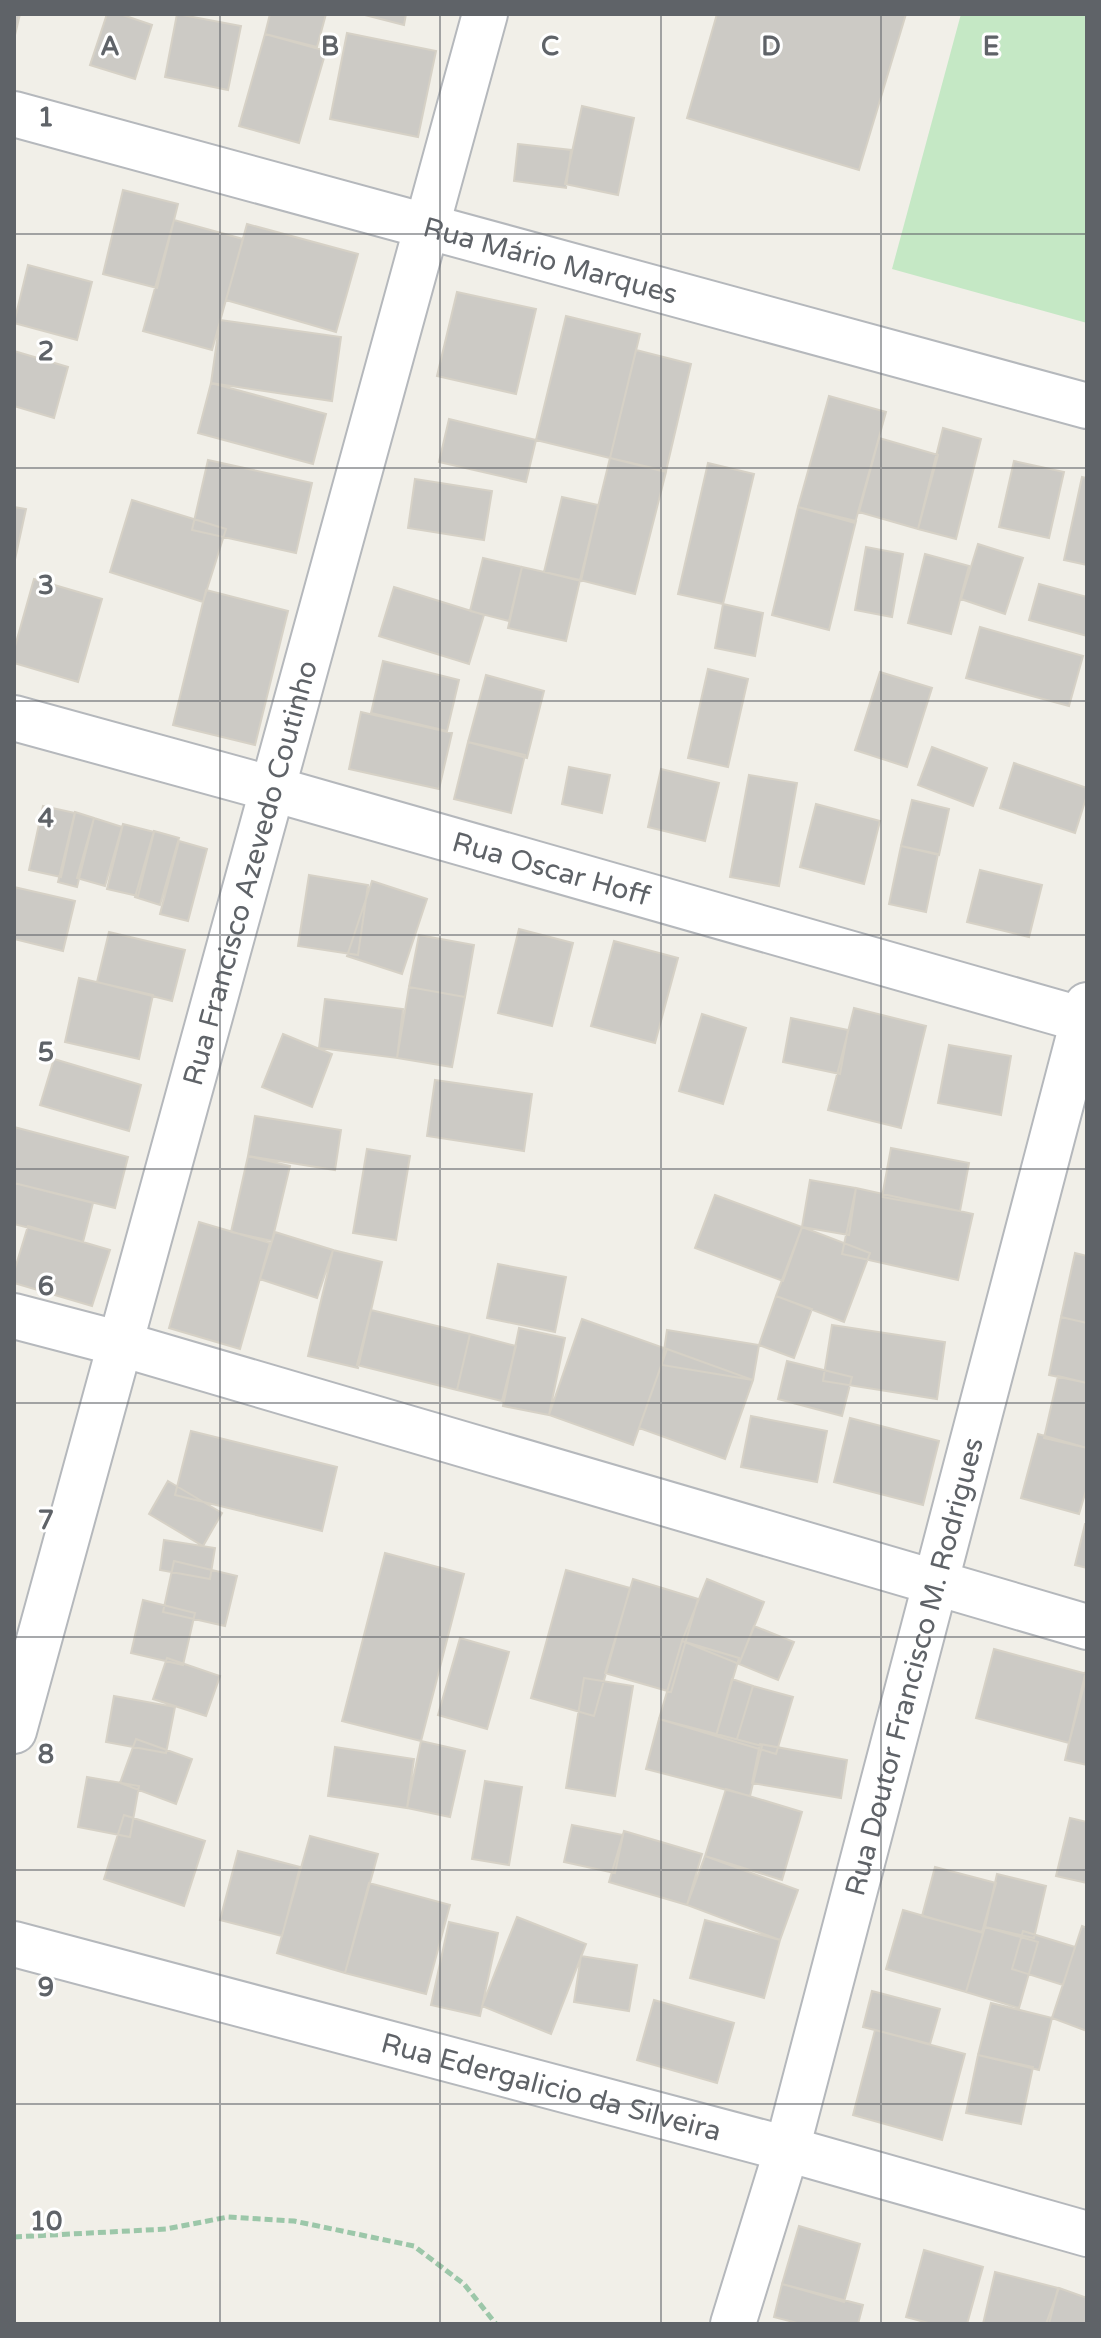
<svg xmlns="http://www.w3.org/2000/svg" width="1101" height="2338" viewBox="0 0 1101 2338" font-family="'Varela Round',sans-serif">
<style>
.green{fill:#c5e8c5}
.building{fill:#cccac5;stroke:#d6d1c6;stroke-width:2}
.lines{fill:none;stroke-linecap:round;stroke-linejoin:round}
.minor-casing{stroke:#b5b8bc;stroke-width:48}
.path{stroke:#9cc7a9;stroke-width:5;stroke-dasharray:8 4;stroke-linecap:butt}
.minor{stroke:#fff;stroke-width:44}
.grid{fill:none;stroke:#5f6368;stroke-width:2;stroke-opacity:0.55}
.labels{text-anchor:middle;stroke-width:6;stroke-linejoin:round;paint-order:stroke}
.street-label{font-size:28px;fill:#5f6368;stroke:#fff}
.grid-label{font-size:26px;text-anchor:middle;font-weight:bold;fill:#5f6368;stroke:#fff;stroke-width:6;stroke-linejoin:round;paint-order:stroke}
</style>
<rect width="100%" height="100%" fill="#f1efe8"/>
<path class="green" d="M961 14H1087V323L892 269Z"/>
<path class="building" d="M14 14H20L15 35 14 34Z
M107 14H120L152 25 135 79 90 65Z
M177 14 241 26 228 90 165 77Z
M270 14H326L317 47 265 34Z
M361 14H406L404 25Z
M717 14H906L859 170 687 118Z
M347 33 436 51 418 137 330 119Z
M265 34 326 51 299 143 239 126Z
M582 106 634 118 618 195 565 184Z
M518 144 571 150 566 188 514 181Z
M123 190 178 204 157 288 103 274Z
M174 220 243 239 212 350 143 331Z
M247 224 358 254 336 332 226 300Z
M28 265 92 282 77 340 14 323Z
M457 292 536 309 516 394 437 376Z
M566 316 640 334 610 458 536 440Z
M220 320 341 337 332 401 211 383Z
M636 350 691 364 666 471 610 458Z
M14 351 68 367 54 418 14 406Z
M211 383 326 414 313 464 198 433Z
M829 396 886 412 855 523 798 507Z
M449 419 536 440 526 482 439 462Z
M943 428 981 439 956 539 918 529Z
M879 438 938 455 918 529 859 512Z
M610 458 666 472 635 594 580 580Z
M208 460 312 483 296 553 192 530Z
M1014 461 1064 472 1049 538 999 527Z
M708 463 754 474 723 604 678 594Z
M1082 477 1087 478V565L1064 560Z
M415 479 492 491 484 540 408 528Z
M562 497 598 505 581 581 544 572Z
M132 500 226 529 203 602 110 572Z
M14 507 26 509 14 564Z
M798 507 856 521 829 630 772 615Z
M978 544 1023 558 1005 614 961 599Z
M866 547 903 554 892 617 855 610Z
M925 554 969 566 951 634 908 623Z
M483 558 522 567 509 621 470 611Z
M522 567 580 580 566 641 508 628Z
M34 579 102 599 78 682 14 663V650Z
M1039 584 1087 597V636L1029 620Z
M394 587 484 615 469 664 379 636Z
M206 590 288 611 255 745 173 725Z
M723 604 763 613 755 656 715 648Z
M980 627 1083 656 1069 706 966 678Z
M383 661 459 680 447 731 371 713Z
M708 669 748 679 728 767 688 758Z
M880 672 932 688 907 767 855 750Z
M486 675 544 691 527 758 468 742Z
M361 712 452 733 439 789 349 769Z
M468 742 525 755 511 813 454 799Z
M932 747 987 768 973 806 918 785Z
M1014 763 1087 788V795L1075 833 1000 808Z
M569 767 610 775 602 813 562 804Z
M661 769 719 783 705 841 648 827Z
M749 775 797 783 779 886 730 877Z
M912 800 949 809 939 855 901 846Z
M816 804 880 821 864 884 800 867Z
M43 806 75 813 61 877 29 870Z
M75 812 94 818 77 887 58 882Z
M94 818 122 827 105 886 77 878Z
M123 824 154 832 138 896 107 889Z
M154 831 179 838 160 905 135 897Z
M179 841 207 849 188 921 160 914Z
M901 846 938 854 926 912 889 904Z
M980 870 1042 885 1029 937 967 922Z
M309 875 368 885 358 955 298 946Z
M372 881 427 899 402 974 347 956Z
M14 887 75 901 63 951 14 939Z
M519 929 573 943 552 1026 498 1013Z
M109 932 185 950 172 1001 97 982Z
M419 935 474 945 465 997 409 987Z
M614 941 678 958 655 1043 591 1026Z
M79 978 153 995 139 1059 65 1042Z
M409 987 465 997 452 1067 397 1058Z
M325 999 403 1009 397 1058 319 1048Z
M854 1008 926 1026 901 1128 828 1110Z
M702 1014 746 1028 723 1104 679 1091Z
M791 1018 848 1030 840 1074 783 1062Z
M283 1034 332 1054 312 1107 262 1087Z
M949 1045 1011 1056 1001 1115 938 1103Z
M54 1059 141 1085 129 1131 40 1105Z
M435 1080 532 1094 524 1151 427 1136Z
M255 1116 341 1130 335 1170 248 1156Z
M14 1127 128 1157 115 1208 14 1183Z
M891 1148 969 1163 960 1211 882 1197Z
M367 1149 410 1156 396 1240 353 1233Z
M248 1156 290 1166 272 1241 231 1232Z
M810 1180 856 1188 849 1235 802 1227Z
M14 1183 93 1203 83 1242 14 1224Z
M856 1188 973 1214 958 1280 842 1254Z
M715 1195 802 1227 783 1281 695 1248Z
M199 1222 270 1243 240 1349 169 1328Z
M28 1226 110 1250 92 1306 14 1283V1272Z
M802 1227 870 1253 844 1322 776 1296Z
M275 1232 333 1250 317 1298 260 1279Z
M333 1250 382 1262 358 1368 308 1356Z
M1075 1253 1087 1256V1323L1061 1317Z
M498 1264 566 1277 555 1332 487 1318Z
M776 1296 812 1309 794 1358 759 1345Z
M371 1310 470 1334 457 1390 357 1365Z
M1061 1317 1087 1323V1383L1049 1375Z
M582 1319 667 1349 633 1445 549 1415Z
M832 1325 945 1342 937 1399 823 1381Z
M519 1328 565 1338 549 1415 503 1406Z
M667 1330 759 1345 753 1380 662 1365Z
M470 1334 516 1346 502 1401 457 1390Z
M667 1349 753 1380 725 1459 639 1428Z
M787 1361 852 1377 842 1416 778 1399Z
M1058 1376 1087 1383V1448L1044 1438Z
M751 1416 827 1431 817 1482 741 1467Z
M850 1418 939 1441 923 1505 834 1482Z
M191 1431 337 1467 322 1531 175 1495Z
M1038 1434 1087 1448V1487L1079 1514 1021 1498Z
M168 1481 222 1513 203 1546 149 1514Z
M1085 1524H1087V1568L1075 1565Z
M164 1540 215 1548 210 1579 160 1570Z
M385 1553 464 1574 421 1741 342 1721Z
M174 1561 237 1576 225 1626 163 1612Z
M566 1570 630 1588 594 1716 531 1698Z
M633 1579 698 1599 671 1692 605 1673Z
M707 1579 764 1602 739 1664 682 1641Z
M143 1600 195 1613 183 1665 131 1653Z
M754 1626 794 1642 778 1680 739 1664Z
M460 1638 509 1652 487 1729 438 1715Z
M682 1641 739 1658 716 1736 659 1719Z
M994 1649 1087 1674 1069 1743 976 1718Z
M167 1658 220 1676 206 1716 153 1699Z
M1087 1666V1765L1065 1760Z
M584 1678 633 1686 615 1796 566 1788Z
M732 1679 753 1686 736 1742 716 1736Z
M753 1686 793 1697 776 1754 736 1742Z
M114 1696 175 1707 166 1753 106 1742Z
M659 1719 762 1746 750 1796 646 1769Z
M136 1739 192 1759 176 1804 120 1783Z
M421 1741 465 1751 450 1817 407 1808Z
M760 1744 847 1760 841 1798 752 1783Z
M335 1747 414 1759 407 1808 328 1796Z
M87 1777 139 1786 130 1837 78 1827Z
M485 1781 522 1787 509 1865 472 1859Z
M726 1789 802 1812 782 1880 705 1856Z
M124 1815 205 1841 184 1906 104 1879Z
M1070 1818 1087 1822V1883L1056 1876Z
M572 1825 623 1835 615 1873 564 1862Z
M624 1831 702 1854 687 1905 609 1882Z
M310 1836 378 1854 345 1973 277 1953Z
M238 1851 300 1867 282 1936 220 1920Z
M705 1856 798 1890 780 1940 687 1905Z
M935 1867 996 1883 982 1932 922 1916Z
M997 1874 1046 1886 1034 1938 985 1927Z
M369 1883 450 1905 426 1994 345 1973Z
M903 1910 983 1933 966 1992 886 1969Z
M517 1917 586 1944 551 2034 482 2006Z
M705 1920 780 1940 764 1998 690 1978Z
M449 1922 498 1933 480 2016 431 2005Z
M1082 1926 1087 1928V2031L1052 2018Z
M985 1927 1038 1942 1019 2008 966 1992Z
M1023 1931 1075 1947 1063 1985 1012 1969Z
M581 1956 637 1965 629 2011 574 2002Z
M872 1991 940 2009 930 2044 863 2027Z
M654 2000 734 2023 717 2083 637 2060Z
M991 2003 1052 2018 1039 2070 978 2055Z
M875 2030 965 2054 942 2140 853 2115Z
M978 2055 1033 2067 1021 2124 966 2113Z
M799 2226 860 2244 844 2302 782 2284Z
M924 2250 983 2267 967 2324H932L906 2317Z
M995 2272 1058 2288 1049 2324H983Z
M782 2284 863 2305 858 2324H801L774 2317Z
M1059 2288 1087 2298V2324H1046Z"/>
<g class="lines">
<g class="minor-casing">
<g id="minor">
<path id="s1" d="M14 114 1087 406"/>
<path id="s2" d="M14 718 273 789 1087 1021"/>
<path d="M14 1316 121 1344 1087 1627"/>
<path id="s3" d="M14 1731 485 14"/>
<path id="s4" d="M14 1944 787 2149 1087 2234"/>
<path id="s5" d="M733 2324 787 2149 1087 1005"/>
</g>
</g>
<path class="path" d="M14 2237 166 2229 228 2217 294 2221 414 2246 464 2284 496 2324"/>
<use href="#minor" class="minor"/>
</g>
<path class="grid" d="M220 14V2324M440 14V2324M661 14V2324M881 14V2324M14 234H1087M14 468H1087M14 701H1087M14 935H1087M14 1169H1087M14 1403H1087M14 1637H1087M14 1870H1087M14 2104H1087"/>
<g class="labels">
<g class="street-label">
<text dy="10" stroke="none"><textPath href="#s1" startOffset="556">Rua Mário Marques</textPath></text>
<text dy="10" stroke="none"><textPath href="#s2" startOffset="558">Rua Oscar Hoff</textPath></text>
<text dy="10" stroke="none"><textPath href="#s3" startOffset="890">Rua Francisco Azevedo Coutinho</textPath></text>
<text dy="10" stroke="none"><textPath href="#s5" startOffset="682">Rua Doutor Francisco M. Rodrigues</textPath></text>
<text dy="10" stroke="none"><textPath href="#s4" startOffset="556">Rua Edergalicio da Silveira</textPath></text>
</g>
</g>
<g class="grid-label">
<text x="110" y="55">A</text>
<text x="330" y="55">B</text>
<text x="550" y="55">C</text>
<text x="771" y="55">D</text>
<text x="991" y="55">E</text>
<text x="46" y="126">1</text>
<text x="46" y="360">2</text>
<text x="46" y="594">3</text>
<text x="46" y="827">4</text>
<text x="46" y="1061">5</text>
<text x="46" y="1295">6</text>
<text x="46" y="1529">7</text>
<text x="46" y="1763">8</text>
<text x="46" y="1996">9</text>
<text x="46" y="2230">10</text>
</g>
<rect width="1101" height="2338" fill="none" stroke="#5f6368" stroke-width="32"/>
</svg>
